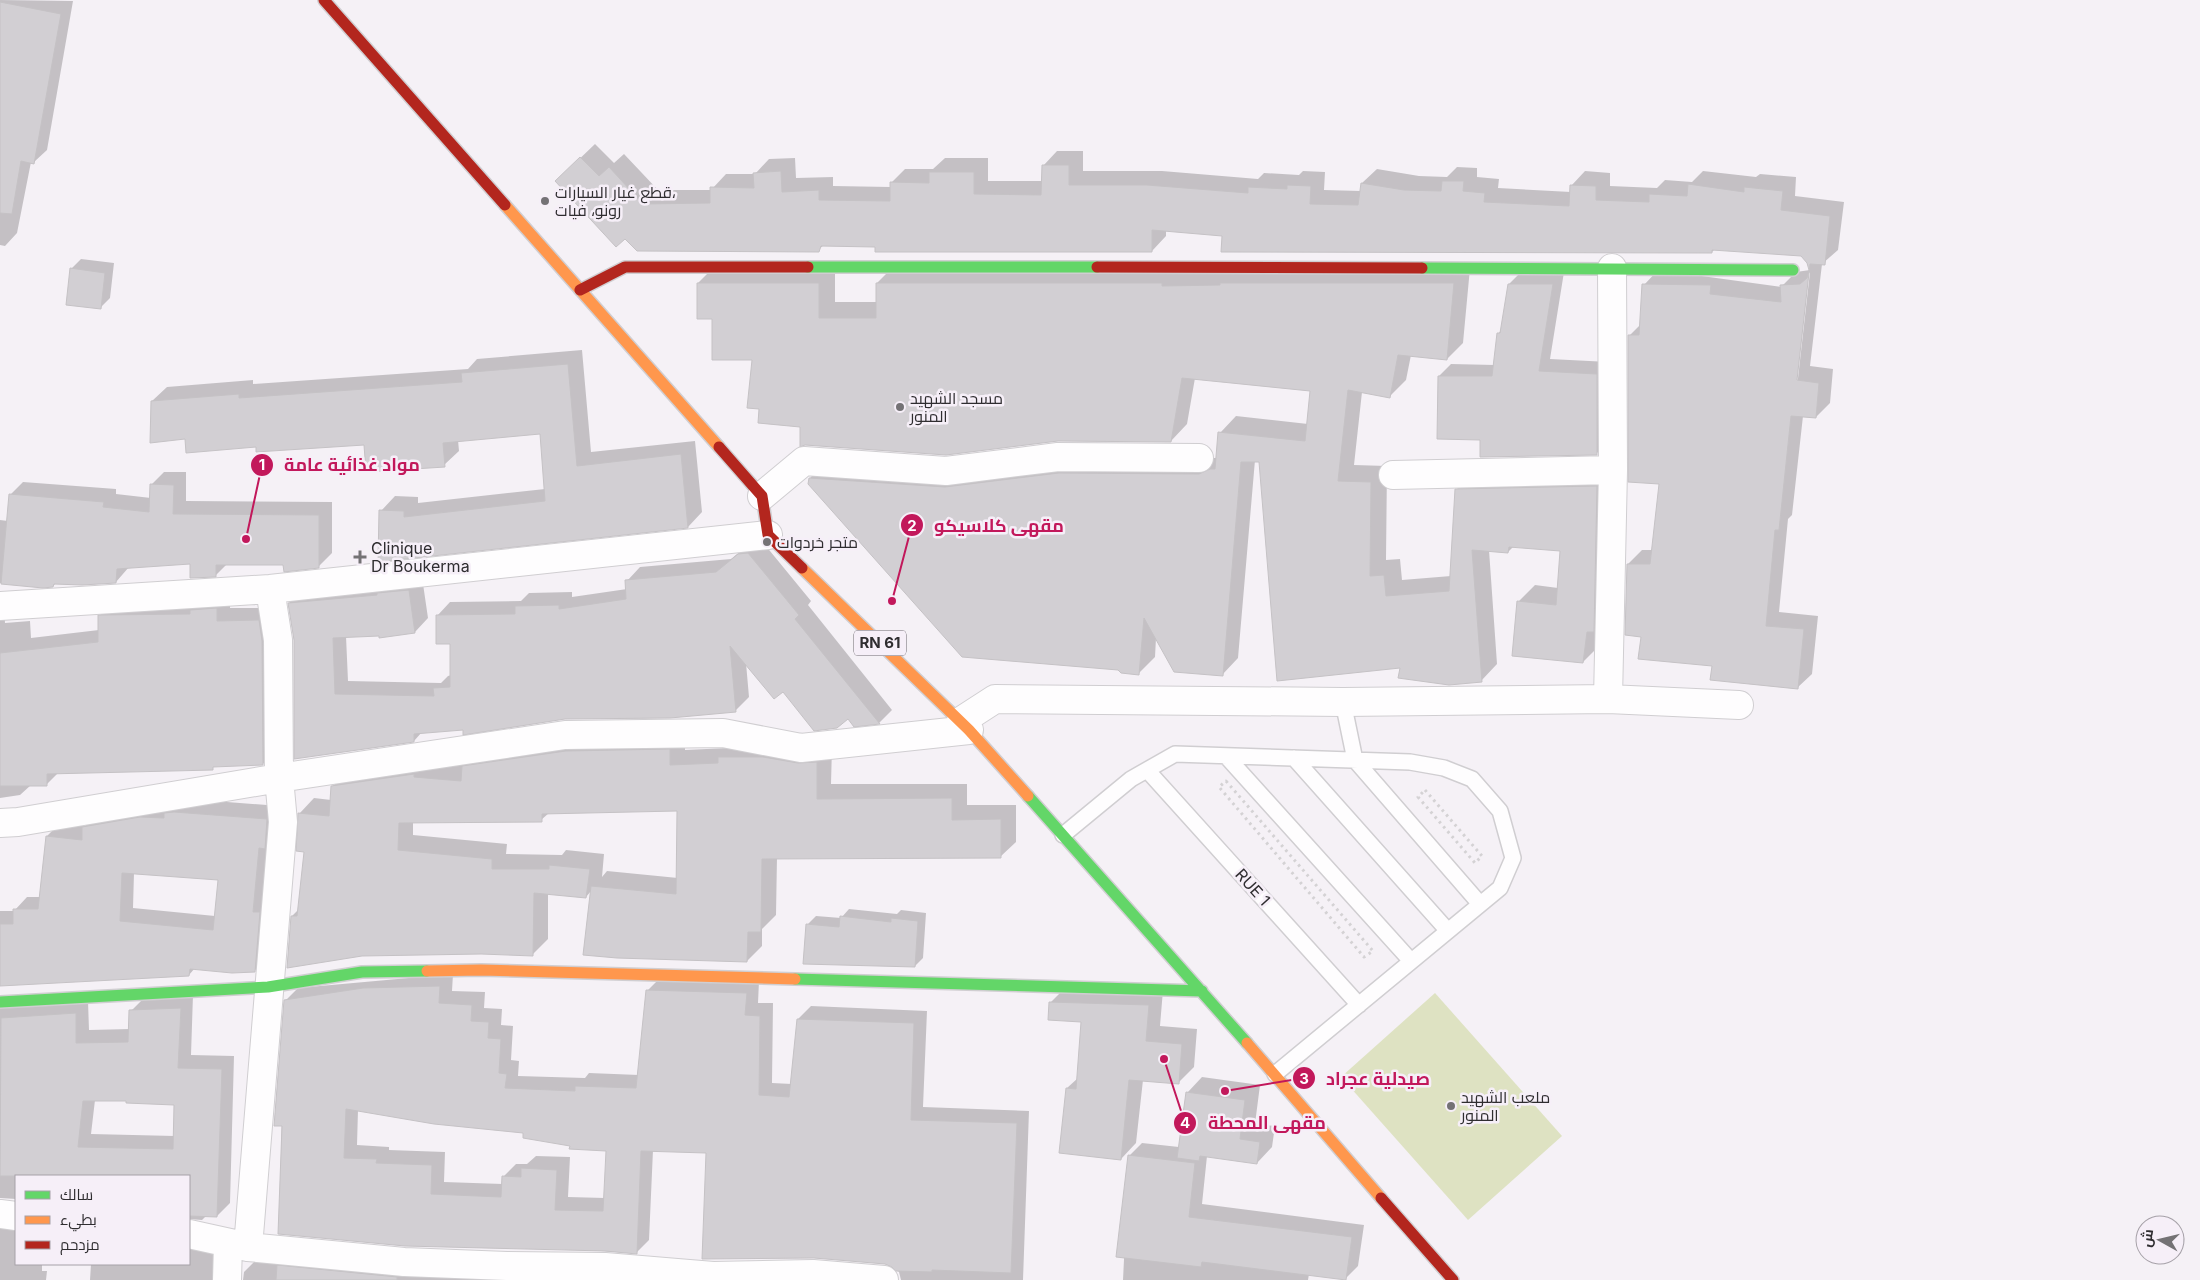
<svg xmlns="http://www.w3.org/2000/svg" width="2200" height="1280" viewBox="0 0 2200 1280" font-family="Inter,Cairo,sans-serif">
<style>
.green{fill:#dee2c2}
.shadow{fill:#0003;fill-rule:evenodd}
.building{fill:#d2cfd3;stroke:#c5c2c5;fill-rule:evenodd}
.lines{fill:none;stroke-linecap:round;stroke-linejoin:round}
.lane-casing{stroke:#d0ced1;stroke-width:18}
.street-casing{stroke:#d0ced1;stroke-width:30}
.fast-casing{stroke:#d0ced1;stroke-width:14}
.slow-casing{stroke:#d0ced1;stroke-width:14}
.jam-casing{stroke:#d0ced1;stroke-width:14}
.path{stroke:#d4d2d4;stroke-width:3;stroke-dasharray:2.5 4;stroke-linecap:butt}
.lane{stroke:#fefdfe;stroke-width:15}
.street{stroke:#fefdfe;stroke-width:28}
.fast{stroke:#63d668;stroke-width:11}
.slow{stroke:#ff974d;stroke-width:11}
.jam{stroke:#b3261e;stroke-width:11}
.poi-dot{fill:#747275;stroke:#f6eff8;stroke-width:2}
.labels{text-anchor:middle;stroke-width:5;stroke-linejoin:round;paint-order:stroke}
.shield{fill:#f6eff8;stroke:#6b676c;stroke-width:1}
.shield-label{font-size:15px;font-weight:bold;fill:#2f2d30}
.poi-label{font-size:16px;fill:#2f2d30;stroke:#f6eff8;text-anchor:start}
.street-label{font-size:16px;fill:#2f2d30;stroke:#f6eff8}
.leader{fill:none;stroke:#c2185b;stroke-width:2}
.callout-dot{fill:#c2185b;stroke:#f6eff8;stroke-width:2}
.mark-label{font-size:15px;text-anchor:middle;font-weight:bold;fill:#fff}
.callout-label{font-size:18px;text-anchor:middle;font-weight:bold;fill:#c2185b;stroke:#f6eff8;stroke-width:5;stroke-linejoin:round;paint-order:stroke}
</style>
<rect width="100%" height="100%" fill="#f5f1f6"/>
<path class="green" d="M1435 993 1562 1136 1468 1220 1341 1077Z"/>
<path class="shadow" d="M0 0 73 1 47 150 34 162H31L17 233 5 246 0 245Z
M595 144 614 163 624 154 658 190H711L726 174H755L769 159 795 158 796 178 833 177V186L891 187V183L905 169H933L945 158H988V181H1043V166L1057 151H1083V171H1162L1258 179 1264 173 1299 175 1303 171 1325 172 1324 190 1361 191 1362 183 1377 169 1419 176 1447 177 1457 167 1477 168V177L1499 179 1498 188 1571 192V186L1585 171 1610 173V186L1657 188 1665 180 1692 182 1703 171 1756 177 1760 174 1796 177 1795 196 1844 202 1838 250 1822 264 1810 366 1833 369 1830 403 1816 417 1803 416 1792 515 1788 519 1779 612 1818 616 1812 674 1797 688 1713 665 1642 635 1628 564 1642 550H1653L1661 483 1630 335 1641 324 1644 285 1658 270 1781 287 1796 272 1810 270 1808 262 1801 255 1715 249 1712 252 1223 235 1166 230V236L1152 251 824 245 818 250H637L571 167ZM1810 272 1797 387 1795 386 1808 275Z
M81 259 114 263 110 298 100 308 71 269Z
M714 267H835V302H877V283L893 267 1470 268 1463 343 1447 359 1411 355 1406 380 1389 397 1362 392 1354 465 1387 466 1386 560 1400 559 1402 580 1451 576 1456 490 1473 473 1613 470 1599 646 1583 662 1519 601 1535 585 1558 588 1561 550 1514 546 1508 552 1489 550 1497 664 1481 681 1401 667 1260 460H1255L1238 658 1222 675 1156 638 1155 657 1138 674 1118 669 810 478 826 462 1076 457 1217 458 1220 433 1236 416 1308 424 1311 390 1195 378 1187 424 1171 441 760 408 754 359 714 318 698 283Z
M1521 272H1564L1550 359 1609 362V441L1597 453 1481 438 1439 376 1451 364 1495 365 1499 333 1501 330 1509 284Z
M582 350 591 452 695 441 702 512 688 527 379 560 381 511 395 496 418 497V503L545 489 541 433 458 440 459 451 444 465 365 443 257 446 186 438 152 401 167 387 253 380V384L468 369 477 359Z
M164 472H186V501L332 502V553L318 567 284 564 228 563 215 576 191 563 129 567 116 582 56 583 53 586H43L0 583V520L8 521 10 495 23 482 116 489V494L151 498V485Z
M761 540 811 601 808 605 892 710 879 723 855 725 848 717 783 690 746 663 749 697 735 711 565 718 422 732 414 741 296 757 295 640 289 603 303 590 422 577 428 618 415 632 346 636 348 681 441 683 448 676 452 675V643L437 616 450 602 521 601 529 593 572 592V597L627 589V581L640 567 731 559 753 541Z
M230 595V608H272L276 750 263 764 216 765 212 768 58 773 46 785H31L20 795 0 798V598L4 605 5 623 30 621 31 638 99 630V616L113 603Z
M685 735V750L728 748 734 742 832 747 831 784H967V805H1016V842L1000 857H777L776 915 762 929V946L747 961 591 891 586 897 548 893V939L532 955 292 916 299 909 305 851 299 814 314 798 331 800 332 787 348 771 428 762 465 765 478 752ZM679 809 678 878 607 871 602 877 604 854 566 850 562 855 506 854 507 844 413 835V822L541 820 549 813Z
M188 799 280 806 268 958 254 971 195 968 189 975 0 985V911H14L27 897H41L47 836 60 823 85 826 96 814ZM134 873 219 879 215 916 133 908Z
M849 909 897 914 901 910 926 913 923 958 915 966 808 924 816 916 841 918Z
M453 974 452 991 485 992 484 1008 502 1009 501 1025 513 1026 511 1060 519 1061 518 1076 585 1078 589 1073 639 1075 647 991 660 978 759 981 758 1003H773L772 1083 792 1084 798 1019 811 1006 927 1011 923 1107 1029 1111 1023 1280H901L899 1272 893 1266 707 1152 653 1150 649 1240 636 1253 279 1233 285 1001 298 988ZM358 1110 524 1132 571 1145 607 1149 605 1198 568 1197 570 1157 536 1156 527 1164H516L503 1177V1184L444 1182 445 1152 389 1150V1147L357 1145Z
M1066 987 1163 990 1160 1026 1197 1029 1194 1067 1178 1083 1143 1080 1136 1143 1121 1159 1067 1088 1078 1078 1083 1021 1050 1003Z
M193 995 191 1055 234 1056 230 1203 217 1216 207 1215 202 1220 189 1219V1176H16V1199L0 1198V997L88 1001 89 1030 130 1029 131 1011 144 998ZM95 1100H127L176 1104 175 1136 91 1134Z
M1202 1077 1260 1085 1255 1124 1275 1126 1272 1147 1257 1163 1207 1156 1202 1204 1364 1225 1358 1266 1345 1279 1309 1274 1308 1280H1123L1129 1156 1142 1143 1179 1147 1187 1093Z
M0 1209 16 1217V1264H42V1271H47L46 1280H0Z
M189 1228 215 1240 232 1280H90L91 1264H189Z
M257 1259 861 1280H243L244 1272Z"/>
<path class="building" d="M0 2 61 14 34 164 21 161 12 214 0 213Z
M580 157 599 176 609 167 643 204 710 203V187L754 188 753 173 781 171 782 192 819 190V200L890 201V182L929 183V172H974V194L1041 195 1042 165H1069V185H1147L1248 193V187L1287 189V185L1311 186 1310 204 1358 205 1361 183 1404 190 1441 191 1442 181H1464L1463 191 1485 193 1484 202 1569 206 1570 185 1596 186V200L1649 202V194L1687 196 1688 184 1744 192V187L1783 191 1781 210 1830 216 1825 265 1810 264 1797 380 1819 383 1816 418 1791 416 1779 530H1775L1766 626 1804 629 1798 689 1710 680 1712 666 1638 659 1641 637 1625 635 1627 564H1650L1659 484 1628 482V335H1639L1642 284 1711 285 1710 294 1781 302 1780 285 1800 284 1807 278 1809 270 1807 263 1801 256 1712 250V253L1221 252 1222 236 1152 230V252H875V247L821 246 819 252 637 251 625 239 616 247 555 181Z
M70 268 105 273 101 309 66 305Z
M697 283H819V318H876V283H1162V286L1220 285V283H1454L1447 360 1398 355 1390 398 1348 390 1338 481 1371 482 1370 576 1384 575 1386 596 1449 591 1455 489 1597 486 1594 632H1587L1583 663 1512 656 1517 601 1556 605 1560 551 1509 547 1508 553 1472 550 1482 682 1449 685 1398 678 1400 668 1277 681 1259 462H1241L1223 676 1174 672 1144 618 1139 675 1121 673 1118 670 962 657 808 484 809 478 945 487 1059 473 1199 474 1210 469H1215L1218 432 1305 441 1310 391 1182 378 1171 442 1058 441 946 455 805 445 800 447V427L758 423 759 409 747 408 752 360H712V319H697Z
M1508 284H1553L1539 371 1597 374V455L1480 457V440L1437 439 1438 376H1492L1497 333H1500Z
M568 364 577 466 681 454 688 528 378 562 379 510 404 511V517L545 501 540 434 443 443 445 467 366 472 364 445 256 452V447L186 453 185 439 150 443 151 401 239 394V398L462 382 461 373Z
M150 484 174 485 173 514 319 515V568L284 572 283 565H216V577L190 578V564L117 569 116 583 82 585 54 584 53 587 43 588 1 584 9 494 104 502 103 507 149 512Z
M748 553 799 615 795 619 880 724 854 727 848 719 837 728 814 731 783 692 774 699 730 646 736 712 670 718 565 719 463 735V730L414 734V742L294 759V640L288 603 377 595V593L409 590 415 633 379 638V636L333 638 335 694 434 696 433 688 450 687V644H436V615L515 614V606L559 605V609L626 599 625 580 716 572 738 554Z
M217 608V621L259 620 262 641 263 765 213 767V770L47 774V786H0V653L98 642V615L190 614V610Z
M670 749V765L718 763V757H763L798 763 817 762V799L952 798V820L1001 819V858L762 859 761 932H748L747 962 617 958 583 955 591 886 676 894 677 811 542 814V822L399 823 398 850 492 859V869H549V865L590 869 586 898 534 893 533 956 481 954 362 956 287 968 291 916H297L304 852 296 851 298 813 329 816 331 786 414 774V777L461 781 462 766 566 751Z
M174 812 267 819 265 849 259 848 253 912H260L255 972 232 973 190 969 189 976 0 986V924H13V909H38L46 836 82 840V827L140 817 164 818V813ZM122 873 218 880 213 930 120 921Z
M840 916 891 922V918L918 921 915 967 803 964 806 924 839 927Z
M440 986 439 1003 472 1005 471 1021 489 1022 488 1038 501 1039 499 1073 507 1074 505 1088 575 1091V1086L636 1088 646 990 747 993 745 1015 760 1016 759 1095 789 1097 797 1019 914 1023 911 1120 1017 1123 1011 1273 932 1270V1272L896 1271 892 1267 885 1264 814 1258 702 1259 706 1153 641 1151 637 1254 605 1251 405 1246 278 1234 282 1126H274L284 1000 363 988ZM346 1109 434 1124 523 1133V1138L570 1146 569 1149 606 1151 603 1211 555 1210 557 1170 521 1168V1177L502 1176 501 1197 431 1194 432 1165 376 1163 377 1159 344 1158Z
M1049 1002 1149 1005 1146 1041 1182 1044 1179 1084 1129 1080 1121 1160 1059 1153 1066 1088 1076 1089 1081 1022 1048 1020Z
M181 1008 178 1068 222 1069 217 1217 189 1216V1176H0L1 1018 76 1013V1043L128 1042 129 1010ZM83 1101H126V1103L174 1105 173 1149 78 1147Z
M1186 1092 1245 1100 1240 1139 1260 1142 1257 1164 1200 1156 1199 1161 1177 1158Z
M1128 1155 1195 1163 1189 1217 1352 1237 1346 1280 1202 1262 1201 1267 1116 1257Z
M277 1265 397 1277V1280H276Z"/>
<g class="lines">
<g class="lane-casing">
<path id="lane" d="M1343 702 1355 760 1480 904
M1226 756 1411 961
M1294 758 1448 931
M1147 770 1359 1005
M1063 835 1131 779 1175 754 1410 762 1444 768 1472 779 1500 811 1513 858 1500 888 1275 1074"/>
</g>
<g class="street-casing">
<path id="street" d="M1393 475 1613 470
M762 496 804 461 946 471 1058 457 1199 458
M0 606 270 589 768 535
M1608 699 1613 470 1612 268
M961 721 995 699 1343 702 1608 699 1739 705
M0 823 18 822 279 778 565 735 723 733 801 748 969 730
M0 1214 16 1216
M189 1234 248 1247 404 1262 507 1266 605 1267 713 1276 813 1274 884 1280
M248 1247 283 822 279 778 278 640 270 589
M227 1280 228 1244"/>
</g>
<g class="fast-casing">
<path id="fast" d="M808 267H1097
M1422 268 1793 270
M1028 796 1247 1043
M795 979 1202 991
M0 1002 268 987 362 972 427 971"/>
</g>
<g class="slow-casing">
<path id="slow" d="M505 205 719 447
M802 568 969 730 1028 796
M427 971 481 970 795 979
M1247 1043 1381 1198"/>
</g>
<g class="jam-casing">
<path id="jam" d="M324 0 505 205
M1097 267 1422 268
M580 290 625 267H808
M719 447 762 496 768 535 802 568
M1381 1198 1453 1280"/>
</g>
<path class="path" d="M1226 781 1373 951 1364 957 1219 787Z
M1425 790 1482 856 1475 863 1418 797Z"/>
<use href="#lane" class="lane"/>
<use href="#street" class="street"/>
<use href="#fast" class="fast"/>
<use href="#slow" class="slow"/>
<use href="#jam" class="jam"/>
</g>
<g class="poi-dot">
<circle cx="545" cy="201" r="5"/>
<circle cx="900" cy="407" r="5"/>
<circle cx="767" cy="542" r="5"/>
<path d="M357.5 549.5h5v5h5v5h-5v5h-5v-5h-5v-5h5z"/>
<circle cx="1451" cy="1106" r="5"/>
</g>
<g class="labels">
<rect class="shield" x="854" y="630.5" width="52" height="25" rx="4"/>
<g class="shield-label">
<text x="880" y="648">RN 61</text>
</g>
<g class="poi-label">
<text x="555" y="198">قطع غيار السيارات،<tspan x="555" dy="18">رونو، فيات</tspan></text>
<text x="910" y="404">مسجد الشهيد<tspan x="910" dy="18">المنور</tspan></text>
<text x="777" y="548">متجر خردوات</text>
<text x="371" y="554">Clinique<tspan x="371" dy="18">Dr Boukerma</tspan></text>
<text x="1461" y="1103">ملعب الشهيد<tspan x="1461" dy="18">المنور</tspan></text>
</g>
<g class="street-label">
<text transform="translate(1253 887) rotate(48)" y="6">RUE 1</text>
</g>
</g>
<path class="leader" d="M246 539L262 465M892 601L912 525M1225 1091L1304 1078M1164 1059L1185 1123"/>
<g class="callout-dot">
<circle cx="246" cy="539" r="5"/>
<circle cx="892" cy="601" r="5"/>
<circle cx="1225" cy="1091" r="5"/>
<circle cx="1164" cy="1059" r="5"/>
<circle cx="262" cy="465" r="12"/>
<circle cx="912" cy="525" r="12"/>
<circle cx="1304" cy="1078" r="12"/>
<circle cx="1185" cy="1123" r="12"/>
</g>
<g class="mark-label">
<text x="262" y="470">1</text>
<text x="912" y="531">2</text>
<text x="1304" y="1084">3</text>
<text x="1185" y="1128">4</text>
</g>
<g class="callout-label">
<text x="352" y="471">مواد غذائية عامة</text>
<text x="999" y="532">مقهى كلاسيكو</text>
<text x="1378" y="1085">صيدلية عجراد</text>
<text x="1267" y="1129">مقهى المحطة</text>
</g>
<rect x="15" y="1175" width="175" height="90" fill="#f6eff8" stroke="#a6a1a8"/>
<rect x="25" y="1191" width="25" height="8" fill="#63d668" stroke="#a6a1a8"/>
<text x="60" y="1200" font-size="15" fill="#2f2d30">سالك</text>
<rect x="25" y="1216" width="25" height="8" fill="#ff974d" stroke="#a6a1a8"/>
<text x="60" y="1225" font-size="15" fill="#2f2d30">بطيء</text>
<rect x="25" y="1241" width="25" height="8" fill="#b3261e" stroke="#a6a1a8"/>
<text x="60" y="1250" font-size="15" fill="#2f2d30">مزدحم</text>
<g transform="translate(2160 1240) rotate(278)"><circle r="24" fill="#f6eff8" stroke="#a6a1a8"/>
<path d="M0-4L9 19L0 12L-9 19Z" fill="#747275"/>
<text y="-8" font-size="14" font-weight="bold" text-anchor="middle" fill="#2f2d30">ش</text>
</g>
</svg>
